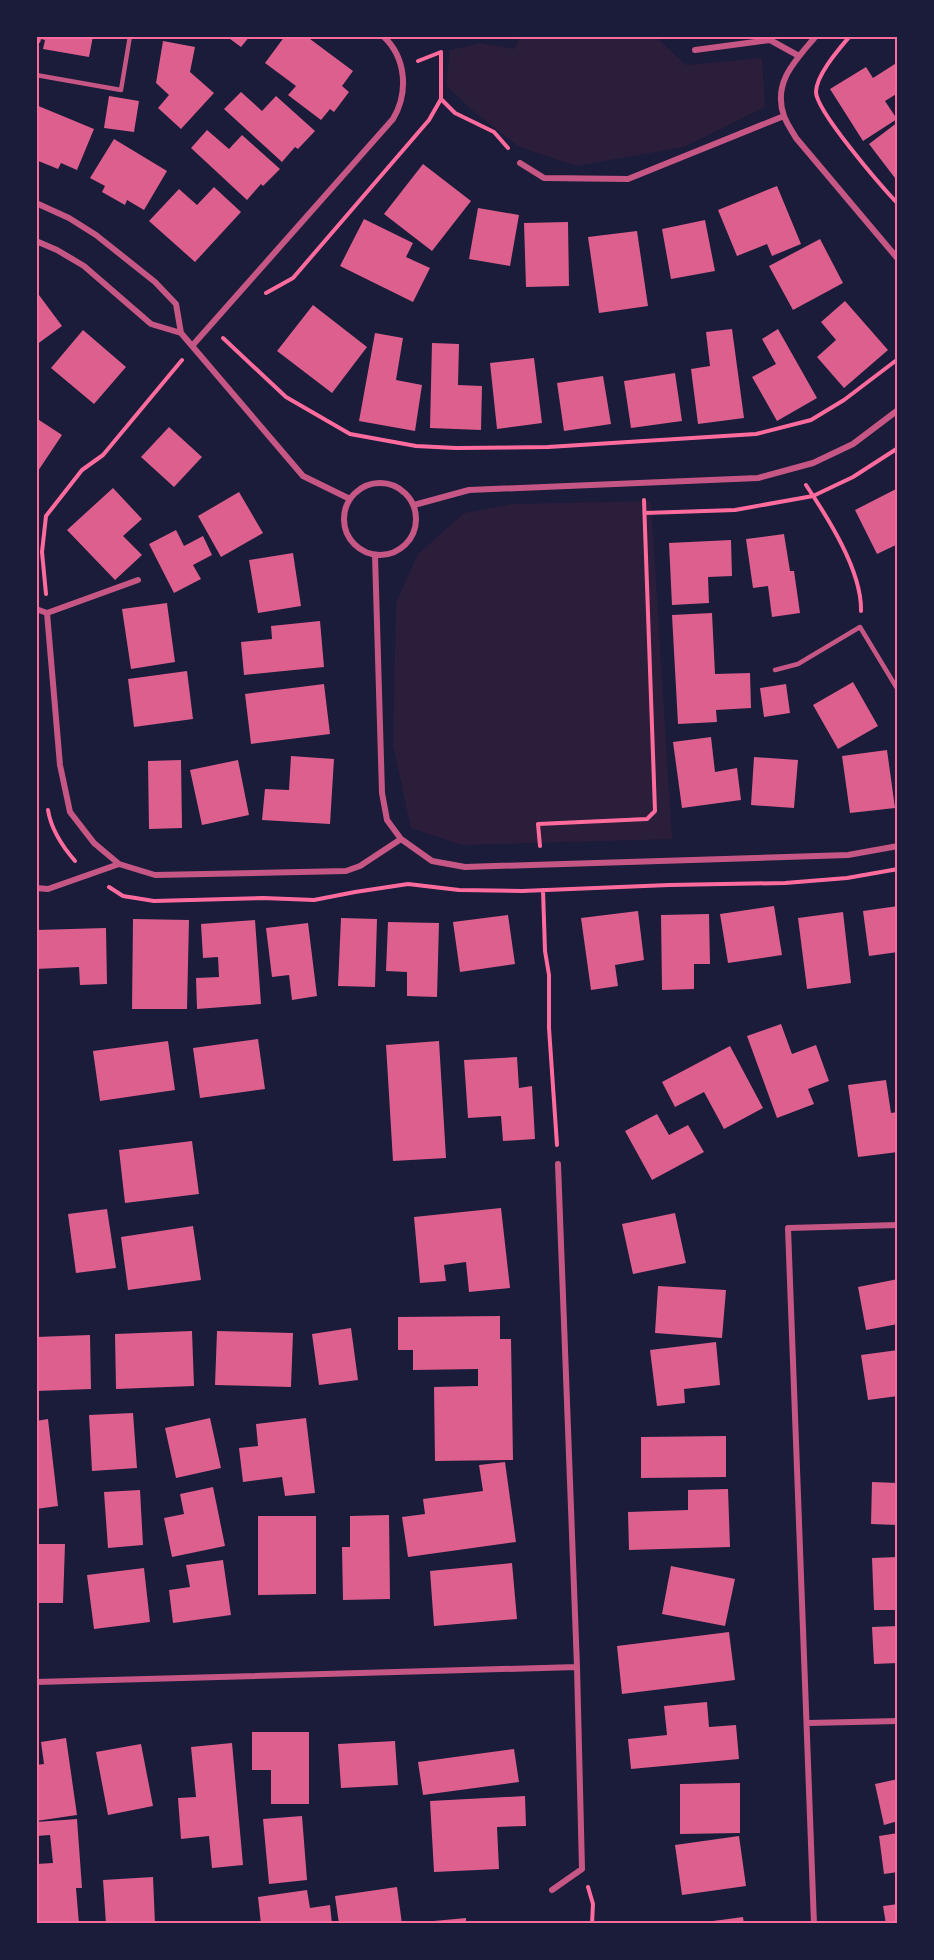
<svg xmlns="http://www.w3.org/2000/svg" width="934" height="1960" viewBox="0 0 934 1960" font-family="Commissioner,sans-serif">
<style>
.green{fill:#2a1e3b}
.building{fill:#dd5f8e}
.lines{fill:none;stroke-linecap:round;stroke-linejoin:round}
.path{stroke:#ff6b9d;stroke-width:4}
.service{stroke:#c65784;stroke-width:4.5}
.minor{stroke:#c65784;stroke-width:6}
.neatline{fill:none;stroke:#ff6b9d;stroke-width:2}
</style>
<rect width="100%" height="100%" fill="#1b1b3a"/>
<path class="green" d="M521 36H655L686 65 762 58 765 107 684 147 576 166 519 147 472 110 446 85 450 50 481 43 514 49Z
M651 501 672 839 462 845 411 828 393 745 396 603 418 554 464 513 512 504Z"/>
<path class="building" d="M36 36H93L89 57 43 49 45 40 41 39 40 43 36 42Z
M226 36H250L241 47Z
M285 36H306L353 71 342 86 349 92 334 112 330 109 321 120 288 95 296 86 265 63Z
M163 41 195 47 190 72 214 93 181 129 158 108 169 95 156 83Z
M898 62V93L885 101 897 119 863 141 830 89 866 67 873 78Z
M241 92 262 111 276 96 315 131 298 149 295 147 282 162 224 109Z
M109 96 139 101 134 132 104 128Z
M36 105 94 129 77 170 61 163 58 169 36 160Z
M898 122V182L869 144Z
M207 130 229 149 242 135 280 169 263 186 261 184 247 200 191 148Z
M114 139 167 171 144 210 127 200 125 205 102 192 105 186 90 178Z
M423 164 471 201 432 251 384 214Z
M777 186 801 244 772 256 767 244 737 256 718 210Z
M214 187 241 212 195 262 149 221 179 189 197 205Z
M478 208 519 215 510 266 469 259Z
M364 219 413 243 406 257 430 268 413 302 340 266Z
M705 220 715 271 671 279 662 229Z
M568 222 569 286 526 287 524 223Z
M637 231 648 306 599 313 588 237Z
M820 239 843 283 793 310 769 266Z
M36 291 62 326 36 345Z
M845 301 888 350 844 388 817 357 836 340 821 322Z
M313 305 367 347 332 393 277 351Z
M732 329 744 418 698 424 691 369 710 366 706 332Z
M778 329 817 398 777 421 752 377 776 364 762 339Z
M83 330 126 367 94 404 51 368Z
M375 333 403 338 396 380 422 385 415 431 359 421Z
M432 343 459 344 458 385 482 386 481 430 430 428Z
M534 358 542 423 497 429 490 363Z
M675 373 682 421 631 428 624 381Z
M603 376 611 424 564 431 557 383Z
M36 418 62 435 36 474Z
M169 427 202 457 174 487 141 457Z
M113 488 142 519 123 536 142 555 115 580 67 530Z
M898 488V544L877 554 855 510Z
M239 492 263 533 221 557 198 516Z
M176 530 184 546 203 536 212 555 193 565 201 579 174 593 149 544Z
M784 534 790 571H794L800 613 772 617 768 586 753 588 746 539Z
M731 540 732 576 708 577 709 603 672 605 669 543Z
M293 553 301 606 258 613 249 560Z
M167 603 175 662 131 669 122 609Z
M712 613 715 674 750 673 751 708 716 710 717 722 678 724 672 615Z
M320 621 324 667 244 675 241 642 272 639 271 626Z
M187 671 193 719 134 727 128 679Z
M853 682 878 726 838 749 813 705Z
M324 684 330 734 251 744 245 694Z
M786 684 790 713 764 717 760 688Z
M711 737 715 772 737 768 741 800 682 808 673 742Z
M887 750 895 808 850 813 842 756Z
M291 756 334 759 330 824 262 820 265 789 289 790Z
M754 757 798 760 794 808 751 805Z
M181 760 182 828 149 829 148 761Z
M238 760 249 815 202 825 190 770Z
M774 906 782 955 728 963 720 914Z
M898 906V952L869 956 863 911Z
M638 911 644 960 615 965 618 986 591 990 581 918Z
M843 912 851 983 807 989 798 918Z
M709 914 710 964H694V989L662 990 661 915Z
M508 915 515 964 460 972 453 922Z
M341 918 377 919 375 987 338 986Z
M133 919 189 920 187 1009H132Z
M255 920 261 1004 197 1009 196 978 219 977 218 957 203 958 201 924Z
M388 922 439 923 437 997 407 996V972L386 971Z
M308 923 317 996 292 1000 289 975 272 977 266 928Z
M106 928 107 984 80 985 79 967 36 969V930Z
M781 1024 792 1054 816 1045 829 1081 808 1089 814 1104 777 1118 747 1036Z
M258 1039 265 1089 200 1098 193 1048Z
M168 1041 175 1090 100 1101 93 1051Z
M439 1041 446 1158 393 1161 386 1045Z
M730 1046 763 1108 724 1129 704 1092 675 1107 662 1082Z
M517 1057 519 1088 532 1086 535 1139 503 1141 501 1116 468 1118 464 1060Z
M886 1080 891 1113 898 1112V1152L858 1157 848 1085Z
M657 1114 669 1135 688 1125 704 1152 652 1180 625 1131Z
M192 1141 199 1194 125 1203 119 1150Z
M501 1208 510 1288 469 1292 466 1262 444 1265 446 1281 420 1283 414 1217Z
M107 1209 116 1268 76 1273 68 1214Z
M675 1213 686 1263 633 1274 622 1224Z
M193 1226 201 1280 128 1290 121 1237Z
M898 1279V1324L866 1330 858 1287Z
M658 1286 726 1290 722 1338 655 1333Z
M500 1316V1339H511L513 1460 435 1461 434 1387 478 1386V1369L413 1370V1350H398V1317Z
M351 1328 358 1380 319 1385 312 1334Z
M192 1331 194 1386 116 1389 115 1334Z
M217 1331 293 1333 291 1387 215 1385Z
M90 1335 91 1389 36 1391V1337Z
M716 1342 720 1385 684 1389 685 1403 657 1406 650 1350Z
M898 1350V1396L868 1400 861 1355Z
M133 1413 137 1468 92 1471 89 1415Z
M210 1418 221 1468 176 1478 165 1428Z
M306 1418 315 1493 285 1496 282 1477 243 1482 239 1448 258 1446 256 1424Z
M48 1419 58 1506 36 1509V1421Z
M726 1436V1477L641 1478V1437Z
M505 1462 516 1542 408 1557 402 1517 425 1514 423 1499 483 1491 479 1465Z
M872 1482 898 1483V1525L871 1524Z
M213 1487 225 1546 172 1557 164 1518 184 1514 180 1494Z
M728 1489 730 1547 629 1550 628 1512 688 1510V1490Z
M140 1490 143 1545 108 1548 104 1492Z
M389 1515 390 1599 343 1600 342 1547H350V1516Z
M258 1516H316V1594L258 1595Z
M36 1544H65L63 1603H36Z
M898 1557V1610H874L872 1558Z
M223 1560 231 1615 173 1623 169 1590 190 1587 186 1565Z
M512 1563 517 1619 434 1626 430 1571Z
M671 1566 735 1579 725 1626 662 1614Z
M144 1568 150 1622 94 1629 87 1575Z
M898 1626V1663L874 1664 872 1627Z
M729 1632 735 1680 622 1694 617 1646Z
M707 1702 709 1727 736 1725 739 1759 631 1769 628 1739 667 1735 664 1706Z
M252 1732H309V1804H271V1770H252Z
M66 1738 77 1815 36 1821V1765L44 1764 41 1742Z
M395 1741 398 1785 341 1788 338 1744Z
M232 1743 243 1865 212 1868 209 1836 181 1839 178 1798 196 1797 191 1747Z
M141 1744 153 1806 108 1815 96 1752Z
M514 1749 519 1782 423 1795 418 1762Z
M898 1779V1821L884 1825 875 1784Z
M740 1783V1833L680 1834V1784Z
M525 1796 526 1826 497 1827 499 1869 434 1872 430 1801Z
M302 1816 307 1880 269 1884 263 1819Z
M77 1819 82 1888H76L79 1924H36V1864L53 1863 50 1835 36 1836V1822Z
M898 1833V1872L884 1874 879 1836Z
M739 1836 746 1886 682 1895 675 1845Z
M153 1877 155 1924H106L103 1880Z
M397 1887 402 1924H339L335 1896Z
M307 1890 310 1908 330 1905 332 1924H261L258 1897Z
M898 1904V1924H886L883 1906Z
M743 1917 744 1924H698V1923Z
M466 1918V1924H423V1922Z"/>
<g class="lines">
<path class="path" d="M850 36C839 49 816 75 816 92 816 111 882 187 898 204
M418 61 441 52V99L455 113 494 132 508 148
M266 293 293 278 429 120 441 99
M223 338 286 397 350 434 416 446 456 448 548 447 756 434 811 420 844 400 898 359
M806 485C828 518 862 571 861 611
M645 513 735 510 813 496 853 477 898 448
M46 594 42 552 46 516 82 470 103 455 182 360
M48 810C51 829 62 846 75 861
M540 846 538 824 647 819 655 811 644 500
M109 887 123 896 154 901 263 898 314 900 355 892 408 884 459 890 522 891 669 885 785 883 847 878 898 869
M543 890 545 951 549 975V1028L557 1145
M588 1887 593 1904 592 1924"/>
<path class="service" d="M36 75 121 90 130 36
M775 670 798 664 860 627 898 690"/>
<path class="minor" d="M816 36C796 60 772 82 784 116 787 124 792 131 796 138L898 259
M695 50 770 40 799 56
M520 163 544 178 628 179 784 116
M36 203 69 218 96 235 155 282 176 304 181 333 303 476 350 499
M36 241 57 250 84 266 151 324 181 333
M192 346 393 119C409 92 406 57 383 36
M344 519a36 36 0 1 1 72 0a36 36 0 1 1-72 0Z
M414 505 469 490 758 478 813 463 853 444 898 410
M375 555 382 793 387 820 401 839 432 861 465 867 848 855 898 846
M36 609 47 613 60 765 70 812 94 843 119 864 155 875 346 871 360 866 401 839
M47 613 138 580
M36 888 48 889 119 864
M36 1682 577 1667
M808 1723 898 1721
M552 1890 582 1869 577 1667 558 1164
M814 1924 788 1228 898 1225"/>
</g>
<rect width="934" height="1960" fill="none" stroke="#1b1b3a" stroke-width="75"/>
<rect x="38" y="38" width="858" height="1884" class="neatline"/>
</svg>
